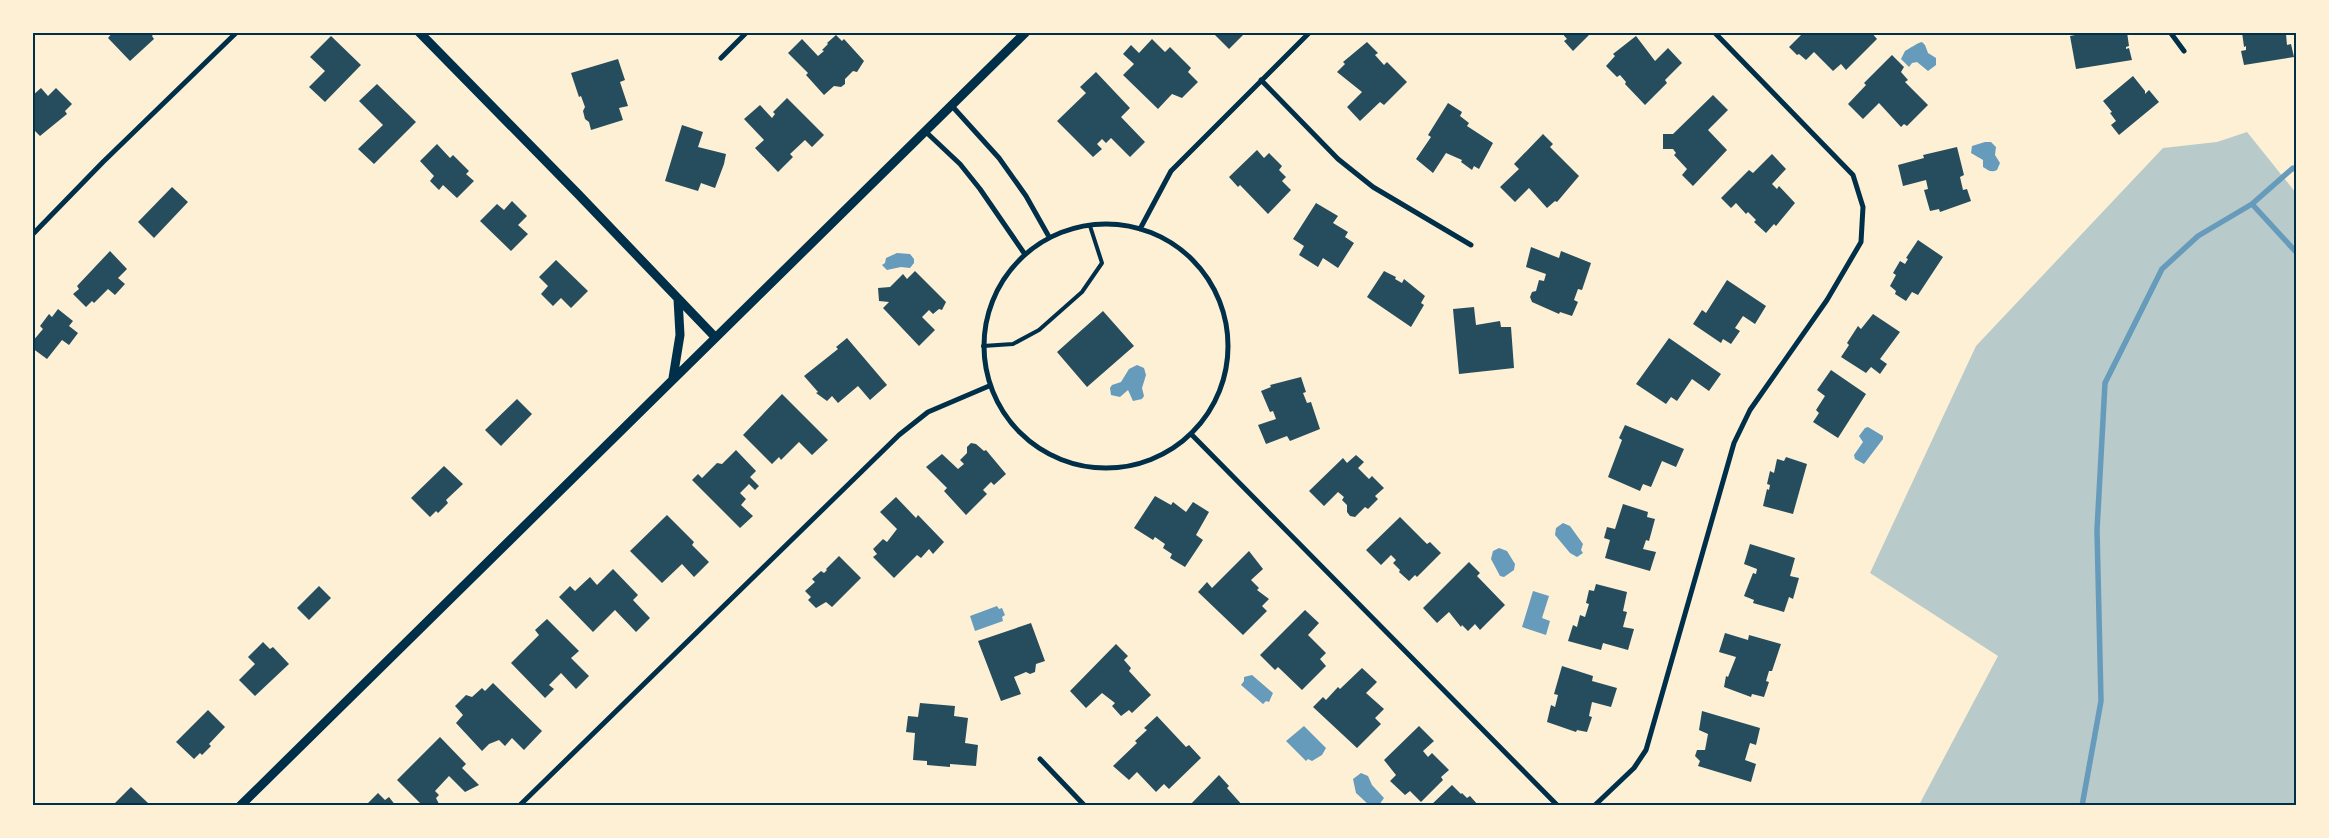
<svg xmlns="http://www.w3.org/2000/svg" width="2329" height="838" viewBox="0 0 2329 838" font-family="'Archivo Narrow',sans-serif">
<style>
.green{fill:#b9caca}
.water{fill:#669bbc}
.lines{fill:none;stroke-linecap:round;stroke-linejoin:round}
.stream{stroke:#669bbc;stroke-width:5.5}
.building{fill:#264d5e}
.service{stroke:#003049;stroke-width:4}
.minor{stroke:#003049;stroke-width:5}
.tertiary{stroke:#003049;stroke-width:9}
.neatline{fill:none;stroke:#003049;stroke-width:2}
</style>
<rect width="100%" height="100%" fill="#fdf0d5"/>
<path class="green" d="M2247 132 2296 193V805H1919L1998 656 1870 573 1976 346 2163 148 2217 142Z"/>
<path class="water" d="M1922 42 1925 45 1928 53 1936 58V65L1928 71 1917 62 1912 63 1909 67 1901 59 1905 51C1911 48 1915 44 1922 42Z
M1985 142H1991L1996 147 1995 155 2000 163 1997 170C1991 173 1988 170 1983 167V160L1971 153 1972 146Z
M897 253 910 254 914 259V263L910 268 901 267 887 270 882 265 885 263 886 258Z
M1137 365 1144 368 1146 375 1142 388 1144 396 1142 399 1133 401 1128 390 1120 397 1111 395 1110 388 1112 385 1121 382 1129 369Z
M1868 427 1883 436V439L1864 464 1855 459 1854 455 1863 442 1859 436 1865 428Z
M1563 523 1570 526 1583 544 1581 550 1583 553 1577 557 1570 553 1555 535 1556 528Z
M1499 548 1507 551 1515 564 1514 570 1504 577 1500 576 1491 559 1493 551Z
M1533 591 1549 596 1542 618 1550 621 1546 635 1522 627Z
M997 606 999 609 1002 608 1005 615 1002 617 1003 621 975 631 970 616Z
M1252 675 1273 693 1269 702 1266 701 1263 704 1241 685 1244 681V677Z
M1304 726 1326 748 1322 755 1312 761 1308 759 1306 761 1286 741Z
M1361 773 1368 776 1372 785 1384 798 1379 805H1369L1356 793 1353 779Z"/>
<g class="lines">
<path class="stream" d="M2252 204 2293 168 2296 170
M2082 806 2101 701 2097 530 2105 383 2162 269 2198 236 2252 204 2296 252"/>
</g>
<path class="building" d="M113 32H155L152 36 154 39 130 61 108 38Z
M1212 32H1241L1243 35 1229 49Z
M1561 32H1592L1573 51 1564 41 1567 39Z
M1804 32H1871L1877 39 1846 70 1841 64 1833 71 1814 52 1806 60 1799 54 1797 55 1789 47Z
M2090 32H2127L2129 46 2126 47V49L2129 48 2132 60 2076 69 2070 36Z
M2242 32 2286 34 2287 45 2291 44 2294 57 2244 65 2241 51 2246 50V46L2244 47Z
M836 35 842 41 844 39 864 61 857 72 853 71 845 79V84L841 87 834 86 824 95 806 75 808 73 788 53 802 39 818 56 824 51 822 50 828 44 827 43Z
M331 36 361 65 325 102 309 87 325 71 310 57Z
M1636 36 1655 61 1668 48 1682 63 1665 80 1667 83 1645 105 1625 84 1626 82 1620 75 1617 77 1606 66 1615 56 1613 54Z
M1152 39 1165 52 1170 47 1191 68 1188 72 1198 82 1182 98 1172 94 1158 109 1123 75 1134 64 1123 54 1131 45 1139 53Z
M1367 42 1378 53 1375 55 1384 65 1387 62 1407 82 1384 105 1380 102 1360 121 1347 107 1362 92 1337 72 1345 64 1343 62Z
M1892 55 1904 67 1901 72 1908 80 1905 82 1928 105 1907 126 1904 124 1901 127 1879 103 1863 119 1848 104 1866 85 1864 83Z
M618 59 625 80 620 82 628 106 619 108 623 120 591 130 589 122 585 119 583 111 585 107 581 96 579 97 571 73Z
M1096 72 1130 108 1121 117 1145 142 1130 157 1111 138 1106 143 1102 139 1097 144 1102 149 1093 157 1057 121 1086 93 1080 87Z
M2133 76 2145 91V94L2149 90 2159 102 2119 135 2111 125 2116 121 2110 113 2112 112 2103 101Z
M377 84 416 122 374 164 358 149 383 125 359 101Z
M41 88 48 96 56 88 72 104 65 111 67 114 40 136 32 128V96Z
M1713 95 1728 110 1708 130 1727 150 1693 186 1682 175 1687 169 1674 155 1676 153 1673 149H1663V134H1673Z
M787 98 824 135 812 147 805 140 790 154 793 157 778 172 755 148 764 140 744 119 760 105 772 118 775 114 773 112Z
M1448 103 1462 112 1460 116 1469 123 1467 126 1493 143 1479 169 1474 166 1472 170 1461 162 1462 160 1446 153 1433 173 1416 159 1431 137 1428 135Z
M682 125 703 132 698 147 726 154 724 164 715 188 701 183 698 191 665 181Z
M1543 134 1553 144 1550 147 1579 176 1557 202 1555 201 1547 208 1529 188 1515 202 1500 187 1519 169 1514 164Z
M437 144 450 158 453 155 469 171 466 174 474 181 457 198 443 185 439 190 430 181 434 176 420 161Z
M1957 147 1964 175 1960 177 1963 190 1967 189 1971 201 1940 212 1939 209 1930 211 1924 190 1928 189 1926 180 1903 186 1898 165 1924 158 1923 155Z
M1257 150 1264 158 1269 153 1282 166 1279 170 1286 177 1282 181 1291 190 1268 214 1240 185 1238 187 1229 177Z
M1772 154 1786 169 1772 184 1777 189 1779 186 1795 203 1776 226 1774 224 1766 233 1754 222 1756 220 1748 212 1746 214 1736 203 1731 208 1721 198 1749 170 1753 173Z
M172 187 188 202 154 238 138 222Z
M512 201 527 216 518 225 528 234 511 251 480 221 497 204 504 210Z
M1316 203 1338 216 1333 223 1348 232 1345 237 1354 243 1338 268 1323 258 1318 267 1299 255 1304 246 1293 239Z
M1918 240 1943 257 1918 295 1912 292 1906 301 1895 294 1896 291 1890 286 1896 275 1893 273 1900 261 1905 264 1908 259 1906 258Z
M1531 247 1559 258 1561 251 1591 263 1582 290 1578 289 1574 300 1578 302 1572 316 1560 312 1559 314 1532 302 1530 297 1532 292 1536 291 1539 280 1544 281 1546 274 1526 267Z
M110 251 127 269 118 278 125 284 115 295 108 289 94 303 92 301 86 307 73 294 79 289 77 286Z
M556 260 588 291 571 308 561 298 553 306 541 294 548 286 539 277Z
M915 271 946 302 942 310 939 309 933 314 929 310 922 317 935 330 919 346 883 308 889 302 879 301 878 288 890 287 903 274 907 279Z
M1384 271 1396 277 1395 279 1402 283 1404 279 1425 296 1421 303 1424 305 1411 327 1367 297Z
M1727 280 1766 306 1755 324 1743 316 1735 328 1740 331 1731 344 1723 339 1721 343 1693 324 1702 310 1706 313Z
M1474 307 1476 325 1500 321 1501 327H1511L1514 368 1459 374 1453 309Z
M58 309 73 321 69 326 78 333 69 345 62 340 47 359 32 348V342L43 329 40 326 49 314 52 317Z
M1103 311 1134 346 1087 387 1057 352Z
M1873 314 1900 332 1880 359 1887 364 1880 374 1871 367 1866 373 1841 357 1849 345 1847 343 1858 326 1861 329Z
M847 338 887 385 870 400 858 386 838 403 832 396 827 401 816 393 818 392 804 376 838 349 836 347Z
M1669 338 1721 374 1709 391 1692 379 1677 401 1671 397 1666 404 1636 384Z
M1831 370 1866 394 1838 438 1813 422 1819 413 1816 410 1825 396 1817 390Z
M1301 377 1306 392 1303 393 1307 403 1311 402 1320 429 1290 441 1287 436 1266 444 1258 425 1276 419 1273 411 1270 412 1261 391 1271 387 1270 385Z
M782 394 828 440 812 455 799 442 781 460 779 457 772 464 743 435Z
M517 399 532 414 501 446 485 430Z
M1625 425 1684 449 1676 467 1662 461 1651 487 1643 484 1640 491 1608 477 1622 440 1619 438Z
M971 443 976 444 984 451 986 450 1006 474 994 485 991 482 983 490 987 494 966 515 944 491 947 488 926 467 942 454 958 469 964 464 960 460 967 453V447Z
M736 450 756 471 750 477 759 486 755 490 749 484 740 493 746 499 741 505 753 516 740 528 692 480 698 474 702 478 717 463 722 464Z
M1356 455 1364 462 1358 468 1369 479 1372 476 1384 488 1375 496 1378 499 1368 509 1365 507 1355 517 1350 516 1347 512V505L1342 500 1344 497 1338 492 1324 506 1309 491 1343 458 1347 463Z
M1786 457 1807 464 1793 514 1763 506 1767 489 1769 490 1770 485 1767 484 1770 471 1774 473 1777 459 1784 461Z
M444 466 463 484 446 500 448 503 438 513 436 511 430 517 411 498Z
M1155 496 1171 505 1173 502 1186 512 1193 502 1209 512 1196 535 1203 540 1185 567 1170 558 1172 554 1163 548 1165 544 1155 537 1153 540 1134 528Z
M896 497 916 518 918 515 944 542 933 554 929 549 921 558 917 555 894 578 873 557 877 554 873 549 883 539 887 542 897 529 880 512Z
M1623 504 1648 512 1647 517 1655 519 1649 541 1646 540 1643 549 1656 552 1650 571 1605 558 1610 540 1604 538 1607 527 1615 529Z
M667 515 694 542 692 545 709 562 694 577 682 564 662 583 630 551Z
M1400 517 1427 544 1430 542 1441 553 1417 577 1415 575 1409 581 1399 572 1400 570 1393 563 1396 560 1391 555 1381 565 1366 550Z
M1750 544 1795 558 1790 576 1799 578 1793 599 1789 597 1784 612 1753 603 1754 600 1744 596 1753 573 1756 574 1757 569 1744 564Z
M1249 551 1263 569 1251 580 1259 588 1257 590 1269 599 1262 606 1267 611 1243 635 1198 592 1207 582 1212 588Z
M839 556 861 578 832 607 826 602 816 608 808 600 811 597 805 591 815 582 812 579 821 571 824 573 827 570 826 569Z
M1469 562 1480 573 1477 576 1505 605 1480 630 1475 624 1468 631 1462 625 1461 627 1449 612 1437 623 1423 608Z
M613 569 638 595 633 600 650 618 636 632 615 610 593 632 559 597 570 586 575 591 590 577 597 585Z
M1596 584 1627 592 1623 611 1627 612 1623 627 1634 629 1628 650 1603 643 1601 650 1568 641 1573 625 1577 627 1580 615 1585 617 1589 604 1586 603 1589 590 1594 591Z
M319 586 331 598 309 620 297 608Z
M1305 610 1319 623 1308 635 1326 653 1320 659 1326 666 1302 690 1278 667 1275 670 1260 655Z
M547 619 579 651 571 658 589 676 576 689 561 673 549 685 554 689 545 698 511 663 539 635 535 630Z
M1031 623 1045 661 1036 664 1035 672 1030 674 1026 672 1014 677 1021 694 1001 701 978 641Z
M1725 633 1748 640 1749 635 1781 644 1772 671H1769L1766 681 1769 682 1764 697 1752 694 1751 697 1724 687 1726 676 1728 677 1736 657 1719 652Z
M263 642 270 649 273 647 289 664 255 696 239 680 255 664 248 657Z
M1116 644 1128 656 1124 660 1131 668 1129 671 1151 695 1132 713 1129 710 1121 716 1112 706 1115 703 1102 693 1086 708 1070 691Z
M1562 666 1593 676 1592 681 1617 688 1611 707 1592 702 1589 716 1592 717 1587 732 1577 730 1576 732 1547 722 1551 705 1555 707 1558 695 1554 694Z
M1362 668 1377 682 1366 693 1384 709 1375 718 1381 724 1357 748 1313 707 1323 697 1326 700 1338 687 1340 689Z
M493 683 542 731 524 750 512 738 505 746 499 740 489 744 482 751 456 723 463 715 455 706 466 695 472 697 482 688 485 691Z
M920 703 955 706 954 716 968 718 965 743 978 745 976 766 950 764V767L927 765V761L913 760 915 733 906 732 908 716 918 717Z
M208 710 225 727 209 744 211 746 202 755 200 753 194 759 176 742Z
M1702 711 1760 728 1756 745 1750 743 1745 760 1756 764 1751 782 1698 766 1700 761 1695 756 1697 750H1705L1708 734 1699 730Z
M1157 716 1186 747 1189 745 1201 758 1169 789 1164 784 1156 792 1137 772 1129 780 1113 766 1137 743 1135 741 1147 730 1144 728Z
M1419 726 1434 741 1423 751 1428 757 1432 753 1449 770 1441 777 1443 780 1421 802 1410 791 1405 795 1390 781 1396 775 1384 760Z
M440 737 466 764 462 768 479 785 465 792 449 776 435 791 439 795 436 798 440 806H423L397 780Z
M1219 775 1229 786 1227 788 1243 806H1189Z
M1452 785 1461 794 1462 793 1467 798 1470 796 1479 806H1430Z
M131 787 148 803 146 806H112Z
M378 793 385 800 389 797 396 806H365Z"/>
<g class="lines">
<path class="service" d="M983 346 1013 344 1039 330 1082 292 1102 263 1090 226"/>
<path class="minor" d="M2170 32 2184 51
M721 58 747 32
M1261 80 1338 159 1373 187 1471 245
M952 106 999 158 1026 196 1048 235
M926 132 960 164 980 189 1024 253
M984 346a122 122 0 1 1 244 0a122 122 0 1 1-244 0Z
M1140 229 1171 171 1310 32
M32 235 103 162 237 32
M1193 436 1558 806
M1040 759 1085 806
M519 806 899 435 928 412 989 386
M1594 806 1634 768 1646 750 1734 443 1750 410 1827 300 1861 242 1863 207 1853 175 1714 32"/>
<path class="tertiary" d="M419 32 578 194 715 337
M673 378 680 335 678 299
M240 806 1026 32"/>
</g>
<rect width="2329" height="838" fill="none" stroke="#fdf0d5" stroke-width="68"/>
<rect x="34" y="34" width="2261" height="770" class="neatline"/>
</svg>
